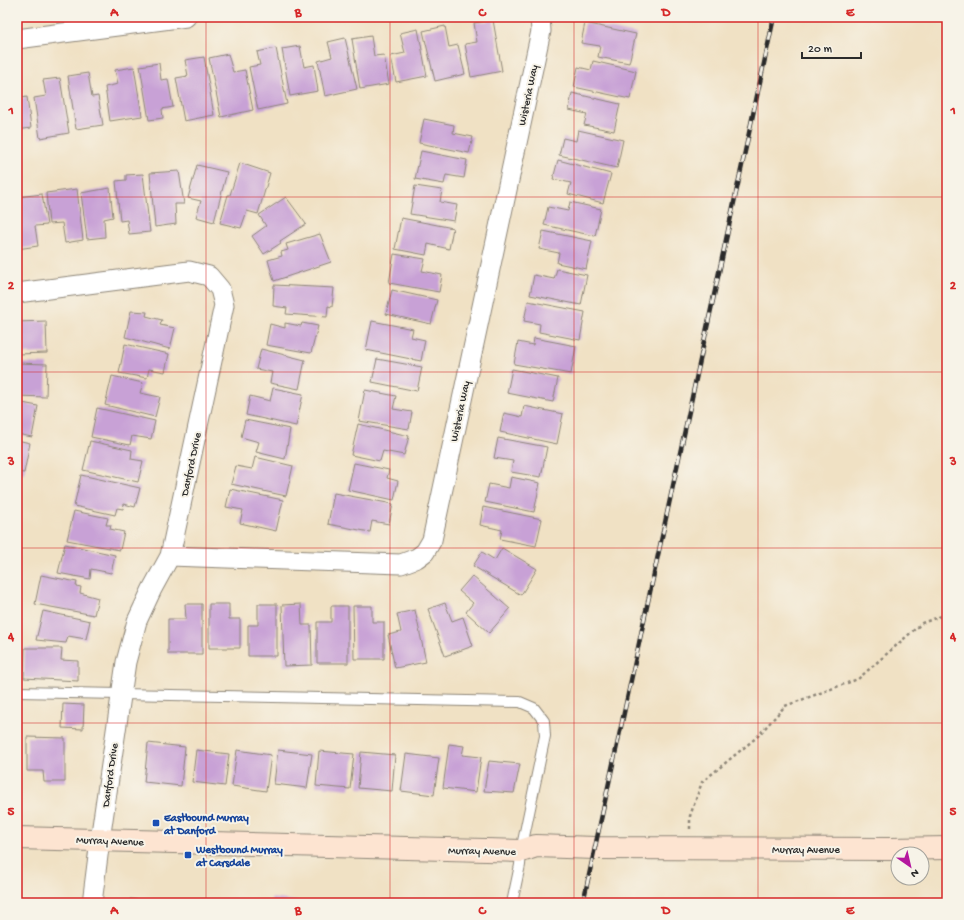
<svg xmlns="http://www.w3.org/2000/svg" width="964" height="920" viewBox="0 0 964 920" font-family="'Gochi Hand',sans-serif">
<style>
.building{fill:#c8a1d6}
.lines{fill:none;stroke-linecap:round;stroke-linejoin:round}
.lane-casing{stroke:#8e8678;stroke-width:12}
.street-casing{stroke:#8e8678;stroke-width:21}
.secondary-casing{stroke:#8e8678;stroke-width:24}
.path{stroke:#8e8678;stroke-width:2.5;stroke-dasharray:3 3;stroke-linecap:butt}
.lane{stroke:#fff;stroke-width:10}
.street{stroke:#fff;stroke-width:19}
.secondary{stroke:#fde4d1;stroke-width:22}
.rail-casing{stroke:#2b2b2b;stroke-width:4.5}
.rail{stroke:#f7f3e8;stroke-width:3;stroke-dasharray:9;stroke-linecap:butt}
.grid{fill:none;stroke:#d62828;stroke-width:1;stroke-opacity:0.55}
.transit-dot{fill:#1a4fb4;stroke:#f7f3e8;stroke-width:1.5}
.labels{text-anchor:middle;stroke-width:4;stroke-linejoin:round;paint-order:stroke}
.street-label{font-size:11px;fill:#2b2b2b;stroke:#f7f3e8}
.transit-label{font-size:11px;font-weight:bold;fill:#164399;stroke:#f7f3e8;text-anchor:start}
.neatline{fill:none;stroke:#d62828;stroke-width:1.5}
.grid-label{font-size:13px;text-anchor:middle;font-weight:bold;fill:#d62828}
</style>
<rect width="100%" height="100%" fill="#f7f3e8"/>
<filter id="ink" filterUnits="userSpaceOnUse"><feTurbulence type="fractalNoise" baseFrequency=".025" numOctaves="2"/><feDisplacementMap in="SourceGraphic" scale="8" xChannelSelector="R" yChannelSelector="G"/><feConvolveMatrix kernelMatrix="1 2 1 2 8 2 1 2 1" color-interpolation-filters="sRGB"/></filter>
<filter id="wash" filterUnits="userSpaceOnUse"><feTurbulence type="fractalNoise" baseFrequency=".012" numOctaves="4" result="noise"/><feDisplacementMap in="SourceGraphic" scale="16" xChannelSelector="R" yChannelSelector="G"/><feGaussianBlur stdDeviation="0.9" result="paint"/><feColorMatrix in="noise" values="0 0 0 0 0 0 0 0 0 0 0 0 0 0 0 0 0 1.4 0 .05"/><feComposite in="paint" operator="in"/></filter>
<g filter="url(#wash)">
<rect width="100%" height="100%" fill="#f0e1c4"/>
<g id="blocks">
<path class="building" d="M604 17H631L630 22 604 18Z
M493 20 502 71 471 77 465 44 477 42 474 23Z
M585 23 636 34 629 63 598 57 600 46 581 43Z
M445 26 449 47 458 45 465 74 435 81 423 31Z
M418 29 427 76 396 82 391 56 405 53 400 33Z
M371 36 374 56 384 55 389 84 360 89 352 39Z
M345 38 357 89 325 96 318 61 332 57 328 42Z
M300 46 304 67 314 65 318 91 290 96 282 49Z
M276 48 287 104 258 110 249 67 260 65 257 52Z
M228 54 233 72 245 70 253 110 221 117 209 58Z
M204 57 214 115 184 121 176 78 188 76 185 60Z
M593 61 636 71 630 99 574 87 578 67 591 70Z
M159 63 161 80 168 79 173 107 162 109 163 118 149 120 140 66Z
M134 67 142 116 110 121 105 87 118 84 115 70Z
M88 73 92 97 98 96 103 125 76 129 68 76Z
M60 78 69 133 40 138 34 98 46 96 43 80Z
M17 84H18L20 98 27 97 31 128 17 130Z
M572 93 620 104 614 131 584 125 587 114 569 110Z
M424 119 454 125 453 133 473 137 469 153 419 143Z
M578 130 623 140 617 168 559 155 563 138 576 141Z
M421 151 467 160 464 178 446 175 444 184 415 179Z
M558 160 611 174 603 203 568 194 571 183 553 179Z
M240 163 270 173 258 214 247 211 241 228 220 223 228 195H230Z
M197 165 227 172 214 222 196 217 201 201 188 198Z
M179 171 184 204H175L176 224 155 227 150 173Z
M143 174 150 232 129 234 127 220 120 221 116 181 126 180V175Z
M415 186 442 190 440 202 457 205 454 221 410 214Z
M110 188 113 217 104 219 105 237 87 239 81 193Z
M77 189 83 240 65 243 62 223 49 224 46 193Z
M42 194 47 225 35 226 38 246 17 249V197Z
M286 197 306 224 280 241 281 243 264 254 252 236 266 226 259 215Z
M570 202 601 209 595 236 544 225 548 207 568 211Z
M401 218 453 228 449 249 428 244 426 255 395 249Z
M543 231 592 241 586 269 557 263 559 253 539 249Z
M320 234 331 262 274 281 268 260 282 256 281 252 288 250 286 244Z
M394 254 425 259 422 271 442 275 439 292 389 283Z
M557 269 587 275 581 305 530 295 534 275 554 279Z
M274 285 334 288 332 307 328 306 327 317 286 314 287 308 273 306Z
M392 290 437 300 431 324 386 314Z
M528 301 585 312 580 340 539 332 540 324 524 321Z
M131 311 147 312 146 316 162 320 160 325 175 328 170 349 125 337Z
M46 321 47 353 17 354V322Z
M372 321 413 329 411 337 425 340 421 361 366 350Z
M285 323 301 326 302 323 318 326 311 353 266 345 270 324 285 328Z
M534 338 576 346 571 374 514 364 518 342 533 345Z
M125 344 169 354 165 372 149 369 147 378 119 373Z
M261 349 305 360 299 389 270 383 272 372 256 369Z
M377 359 422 367 417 391 372 382Z
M17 363 47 364 46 397 17 396Z
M512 369 558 378 553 402 507 393Z
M112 376 143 383 140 393 160 397 155 417 105 405Z
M273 388 303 394 296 426 246 415 250 396 270 401Z
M365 390 396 396 393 409 412 412 409 429 359 421Z
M17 402 38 406 32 437 17 434Z
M524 406 563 414 557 444 500 432 504 413 522 417Z
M97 408 155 421 151 439 132 436 130 445 91 437Z
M245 420 290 429 285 459 256 452 259 442 241 437Z
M358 424 409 436 404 455 383 451 380 461 351 455Z
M498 438 547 447 541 477 511 472 513 461 494 458Z
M17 440 30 443 24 473 17 472Z
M90 441 132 450 131 459 143 461 138 482 83 470Z
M255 457 293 466 286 496 231 484 236 466 252 469Z
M354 463 389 470 387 478 398 481 394 500 348 490Z
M81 475 140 488 135 507 124 504 123 509 117 508 115 515 74 506Z
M511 477 540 483 534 512 485 502 489 484 509 488Z
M230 489 283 500 276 531 240 523 243 510 226 507Z
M334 493 393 504 389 524 372 521 370 532 328 524Z
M483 507 542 519 536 546 500 539 502 530 480 525Z
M74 511 108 518 106 525H111L110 529 124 532 120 550 67 540Z
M65 544 115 555 111 573 91 569 90 579 58 573Z
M502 548 537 569 521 595 473 566 482 552 495 560Z
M41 575 77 582 76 586 81 587 80 593 98 598 94 615 35 604Z
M472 576 510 609 489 633 466 612 473 603 459 591Z
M445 603 452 621 463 617 473 646 445 656 428 609Z
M185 604H202V654H168V619H186Z
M209 604H229V619H240V648H209Z
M258 604H277V656H248V625H258Z
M301 604 302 625H311L312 665 284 666 282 605Z
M331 606H348V663H317V622H331Z
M353 606H372V622H384V659H354Z
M415 610 426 662 395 668 388 635 401 632 397 614Z
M43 611 90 621 86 639 68 636 66 643 36 640Z
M25 648H62L61 660 78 661V681L24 678Z
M63 704 84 705 83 729 62 728Z
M27 737 65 738V782H44L43 771H27Z
M148 743 185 747 181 786 144 782Z
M449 744 464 746 462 755 481 757 476 792 443 788Z
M196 750 229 754 225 786 192 782Z
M237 750 271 755 266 791 232 786Z
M278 750 312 754 307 788 274 784Z
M319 751 354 754 350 789 316 786Z
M361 752 395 755 392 791 358 788Z
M406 754 439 758 434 795 401 791Z
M489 761 520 764 514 793 484 791Z
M271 898 301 902V903H271Z
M130 899 150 901V903H130Z
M226 899 251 902V903H225Z
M181 900 196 902V903H180Z"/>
</g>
</g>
<g filter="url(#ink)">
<use href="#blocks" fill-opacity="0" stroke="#8e8678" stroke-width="1"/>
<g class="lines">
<g class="lane-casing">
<path id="lane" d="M17 692 520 702 534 708 544 721 545 736 521 851 520 865 512 903"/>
</g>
<g class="street-casing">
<path id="street" d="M17 39 186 17
M17 293 189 271 209 276 220 289 224 305 170 556 152 589 137 621 126 662 100 840 92 903
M170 556 401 564 417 558 425 552 432 540 541 31 540 17"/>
</g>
<g class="secondary-casing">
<path id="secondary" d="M17 838 521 851 536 846 595 848 890 849 947 848"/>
</g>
<path class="path" d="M690 829V816L702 782 757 737 785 706 858 679 922 623 947 614"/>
<use href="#lane" class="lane"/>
<use href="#street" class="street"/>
<use href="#secondary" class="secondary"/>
<g class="rail-casing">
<path id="rail" d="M583 903 774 17"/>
</g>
<use href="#rail" class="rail"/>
</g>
</g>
<path class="grid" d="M206 17V903M390 17V903M574 17V903M758 17V903M17 197H947M17 372H947M17 548H947M17 723H947"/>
<g class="transit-dot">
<rect x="152" y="819" width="8" height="8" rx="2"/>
<rect x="184" y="851" width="8" height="8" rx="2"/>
</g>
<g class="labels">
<g class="street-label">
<text transform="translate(527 95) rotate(-78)" y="4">Wisteria Way</text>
<text transform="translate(459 411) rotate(-78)" y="4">Wisteria Way</text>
<text transform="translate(190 464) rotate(-78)" y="4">Danford Drive</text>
<text transform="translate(109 775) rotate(-82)" y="4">Danford Drive</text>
<text transform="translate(110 840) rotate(2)" y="4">Murray Avenue</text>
<text x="806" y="853">Murray Avenue</text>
<text transform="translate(482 850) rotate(1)" y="4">Murray Avenue</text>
</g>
<g class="transit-label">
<text x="164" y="821">Eastbound Murray<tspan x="164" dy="13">at Danford</tspan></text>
<text x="196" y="853">Westbound Murray<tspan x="196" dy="13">at Carsdale</tspan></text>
</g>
</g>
<rect width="964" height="920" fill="none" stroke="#f7f3e8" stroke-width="44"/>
<g transform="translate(910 866) rotate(146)"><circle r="19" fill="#f7f3e8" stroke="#a5a39c"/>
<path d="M0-3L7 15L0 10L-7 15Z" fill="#b5179e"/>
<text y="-6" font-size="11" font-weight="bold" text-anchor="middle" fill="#2b2b2b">N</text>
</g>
<path d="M802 52v6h59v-6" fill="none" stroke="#2b2b2b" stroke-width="2"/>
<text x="808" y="52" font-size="12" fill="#2b2b2b" stroke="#f7f3e8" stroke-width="3" paint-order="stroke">20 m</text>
<rect x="22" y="22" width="920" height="876" class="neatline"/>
<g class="grid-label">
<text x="114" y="16">A</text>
<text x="298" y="16">B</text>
<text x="482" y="16">C</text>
<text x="666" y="16">D</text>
<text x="850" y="16">E</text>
<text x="11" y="114">1</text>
<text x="953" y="114">1</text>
<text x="11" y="289">2</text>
<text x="953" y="289">2</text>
<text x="11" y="465">3</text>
<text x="953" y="465">3</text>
<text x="11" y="640">4</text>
<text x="953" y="640">4</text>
<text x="11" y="815">5</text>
<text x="953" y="815">5</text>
<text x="114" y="914">A</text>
<text x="298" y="914">B</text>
<text x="482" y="914">C</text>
<text x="666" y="914">D</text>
<text x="850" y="914">E</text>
</g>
</svg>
